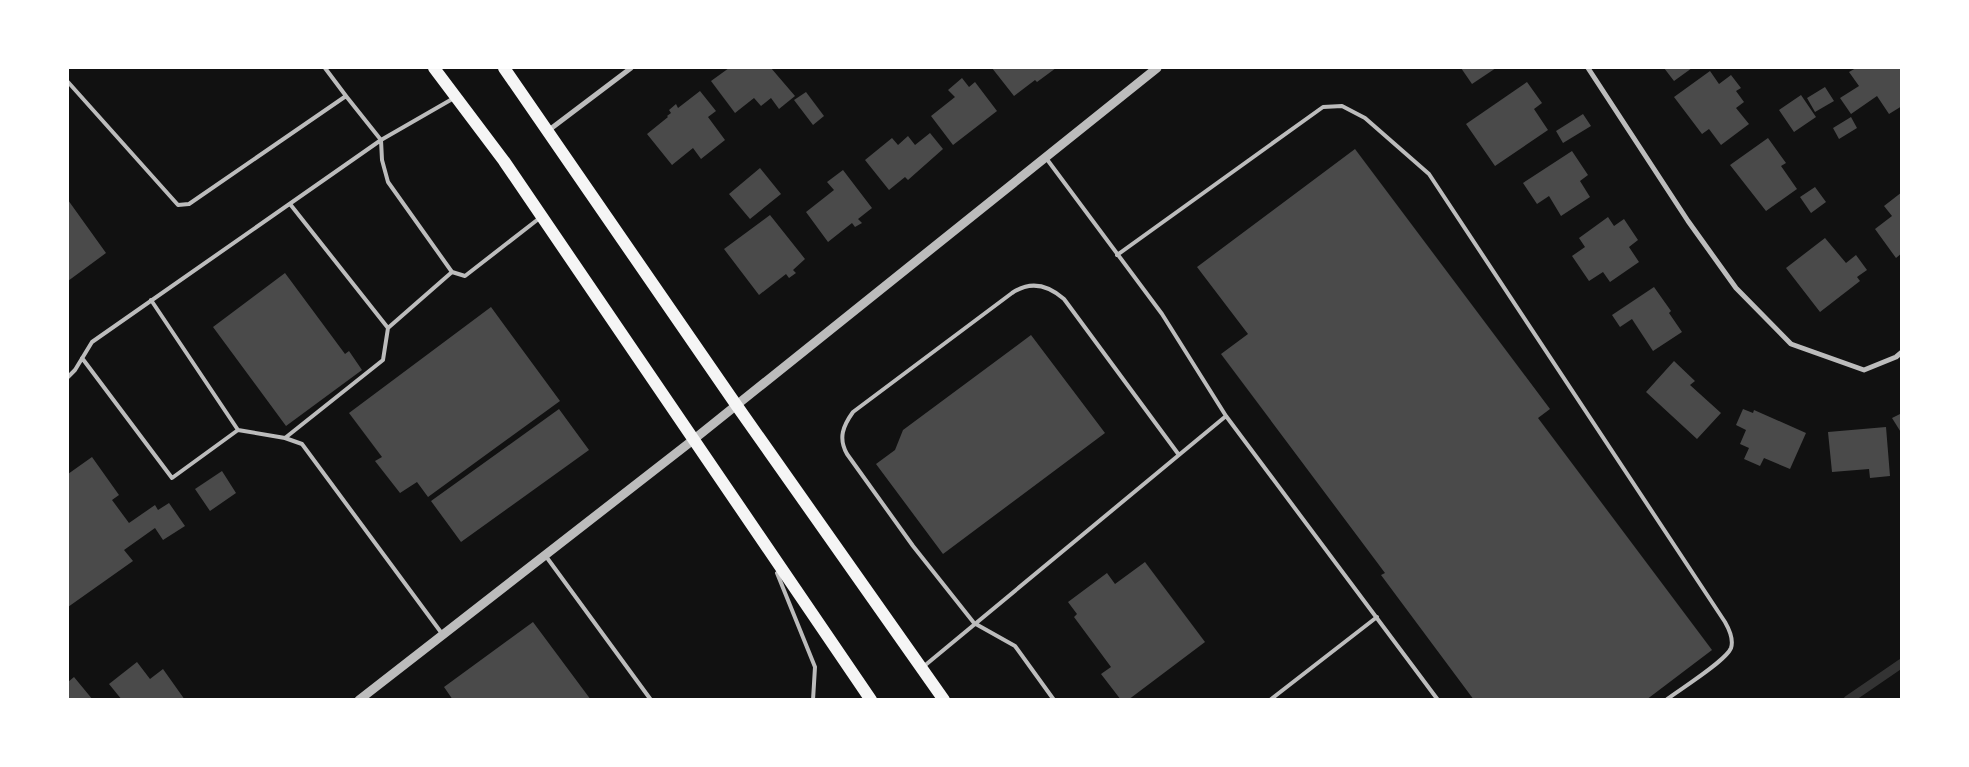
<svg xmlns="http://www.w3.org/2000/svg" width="1969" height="767" viewBox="0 0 1969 767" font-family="'Exo 2',sans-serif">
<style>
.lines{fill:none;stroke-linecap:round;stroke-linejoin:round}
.stream{stroke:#333;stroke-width:9}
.building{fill:#4a4a4a}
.service{stroke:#bcbcbc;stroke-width:4}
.minor{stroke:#bcbcbc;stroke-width:5}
.tertiary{stroke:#bcbcbc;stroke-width:9}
.primary{stroke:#f5f5f5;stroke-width:12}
</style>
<rect width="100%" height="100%" fill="#111"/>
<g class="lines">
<path class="stream" d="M1848 700 1902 663"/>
</g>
<path class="building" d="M729 68H771L795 96 779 109 771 98 761 106 754 98 735 113 711 81Z
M992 68H1056L1037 82 1035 80 1014 96Z
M1461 68H1496L1472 84Z
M1664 68H1692L1674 81Z
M1856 68H1902V106L1889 114 1877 96 1851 114 1840 98 1859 86 1849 72Z
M1710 71 1719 84 1731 75 1741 88 1736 91 1744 102 1736 108 1749 124 1721 145 1709 129 1702 134 1674 97Z
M962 78 969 87 975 82 997 111 953 145 931 116 955 97 948 90Z
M1527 82 1542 103 1534 109 1548 130 1495 166 1466 124Z
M1825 87 1834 101 1815 112 1807 98Z
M700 91 716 111 708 117 725 140 701 159 693 148 672 165 647 134 668 117 667 116 671 113 669 110 676 104 678 108Z
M806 92 824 116 813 125 794 100Z
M1801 95 1816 117 1794 132 1779 110Z
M1583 114 1591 126 1563 143 1556 131Z
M1851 117 1857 128 1839 139 1833 128Z
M930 133 943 149 908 180 905 177 889 190 865 160 892 138 898 145 908 136 915 145Z
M1768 138 1786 163 1781 166 1797 189 1766 211 1730 165Z
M1355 149 1550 409 1538 418 1712 650 1646 700H1474L1381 575 1385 573 1221 354 1248 334 1197 267Z
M1572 151 1588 175 1580 181 1590 197 1561 216 1549 196 1537 204 1523 183Z
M760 168 781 194 750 219 729 194Z
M843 170 872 208 858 219 862 223 855 227 852 223 828 242 806 212 834 190 827 182Z
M1815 187 1826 202 1811 213 1800 197Z
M1902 192V253L1896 258 1875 229 1892 216 1884 206Z
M68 200 106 253 68 281Z
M770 215 805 259 793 270 796 273 789 278 786 274 759 295 724 249Z
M1608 217 1614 226 1624 219 1638 240 1629 247 1639 262 1610 282 1603 272 1589 281 1572 256 1585 247 1579 238Z
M1825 238 1846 263 1856 255 1867 270 1857 277 1860 281 1820 312 1786 268Z
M285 273 345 354 349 351 362 370 286 426 213 327Z
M1654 287 1671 311 1669 313 1682 332 1653 351 1632 319 1620 327 1612 315Z
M491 307 560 401 428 497 417 482 400 493 375 461 382 457 349 413Z
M1031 335 1105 433 943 554 876 464 895 450 903 430Z
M1674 361 1695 381 1690 385 1721 413 1697 439 1646 392Z
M559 409 589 450 461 542 431 501Z
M1743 409 1753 413 1754 410 1806 433 1790 469 1764 458 1760 466 1744 459 1749 448 1740 444 1746 430 1736 425Z
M1902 413V434L1892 418Z
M1886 427 1890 476 1870 478 1869 469 1832 472 1828 432Z
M92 457 119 495 112 500 129 523 155 505 158 510 169 503 185 526 163 540 155 528 124 550 133 561 68 607V474Z
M222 471 236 493 210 511 195 489Z
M1145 562 1205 642 1128 700H1121L1101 674 1111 667 1074 617 1077 614 1068 602 1107 573 1115 584Z
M533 622 591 700H453L444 687Z
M137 662 150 679 163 669 185 700H122L109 684Z
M74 677 93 700H68V682Z"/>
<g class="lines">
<path class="service" d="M68 82 178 205 189 204 346 96 325 68
M346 96 381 140 454 98
M381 140 382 160 388 182 452 272 465 276 541 217
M290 204 388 328 452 272
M1117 255 1323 107 1342 106 1365 118 1429 174 1725 622C1729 629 1734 639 1731 648 1726 661 1679 690 1666 700
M151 300 238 430 285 438 302 444 443 635
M82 358 172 478 238 430
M68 377 75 370 92 342 381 140
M1226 416 1438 700
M285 438 383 360 388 328
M545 555 651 700
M777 573 815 667 813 700
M923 667 1226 416 1162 314 1046 158
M1054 700 1015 646 974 623 913 546 847 454C838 438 843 426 853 412L1012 293C1031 280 1048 285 1064 299L1179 455
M1270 700 1377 617"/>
<path class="minor" d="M1588 68 1688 221 1736 288 1791 344 1864 370 1896 357 1902 352
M549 130 631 68"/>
<path class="tertiary" d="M359 700 693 440 1157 68"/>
<path class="primary" d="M434 68 504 161 871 700
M504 68 737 406 944 700"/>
</g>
<rect width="1969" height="767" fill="none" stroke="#ffffff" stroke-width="138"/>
</svg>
